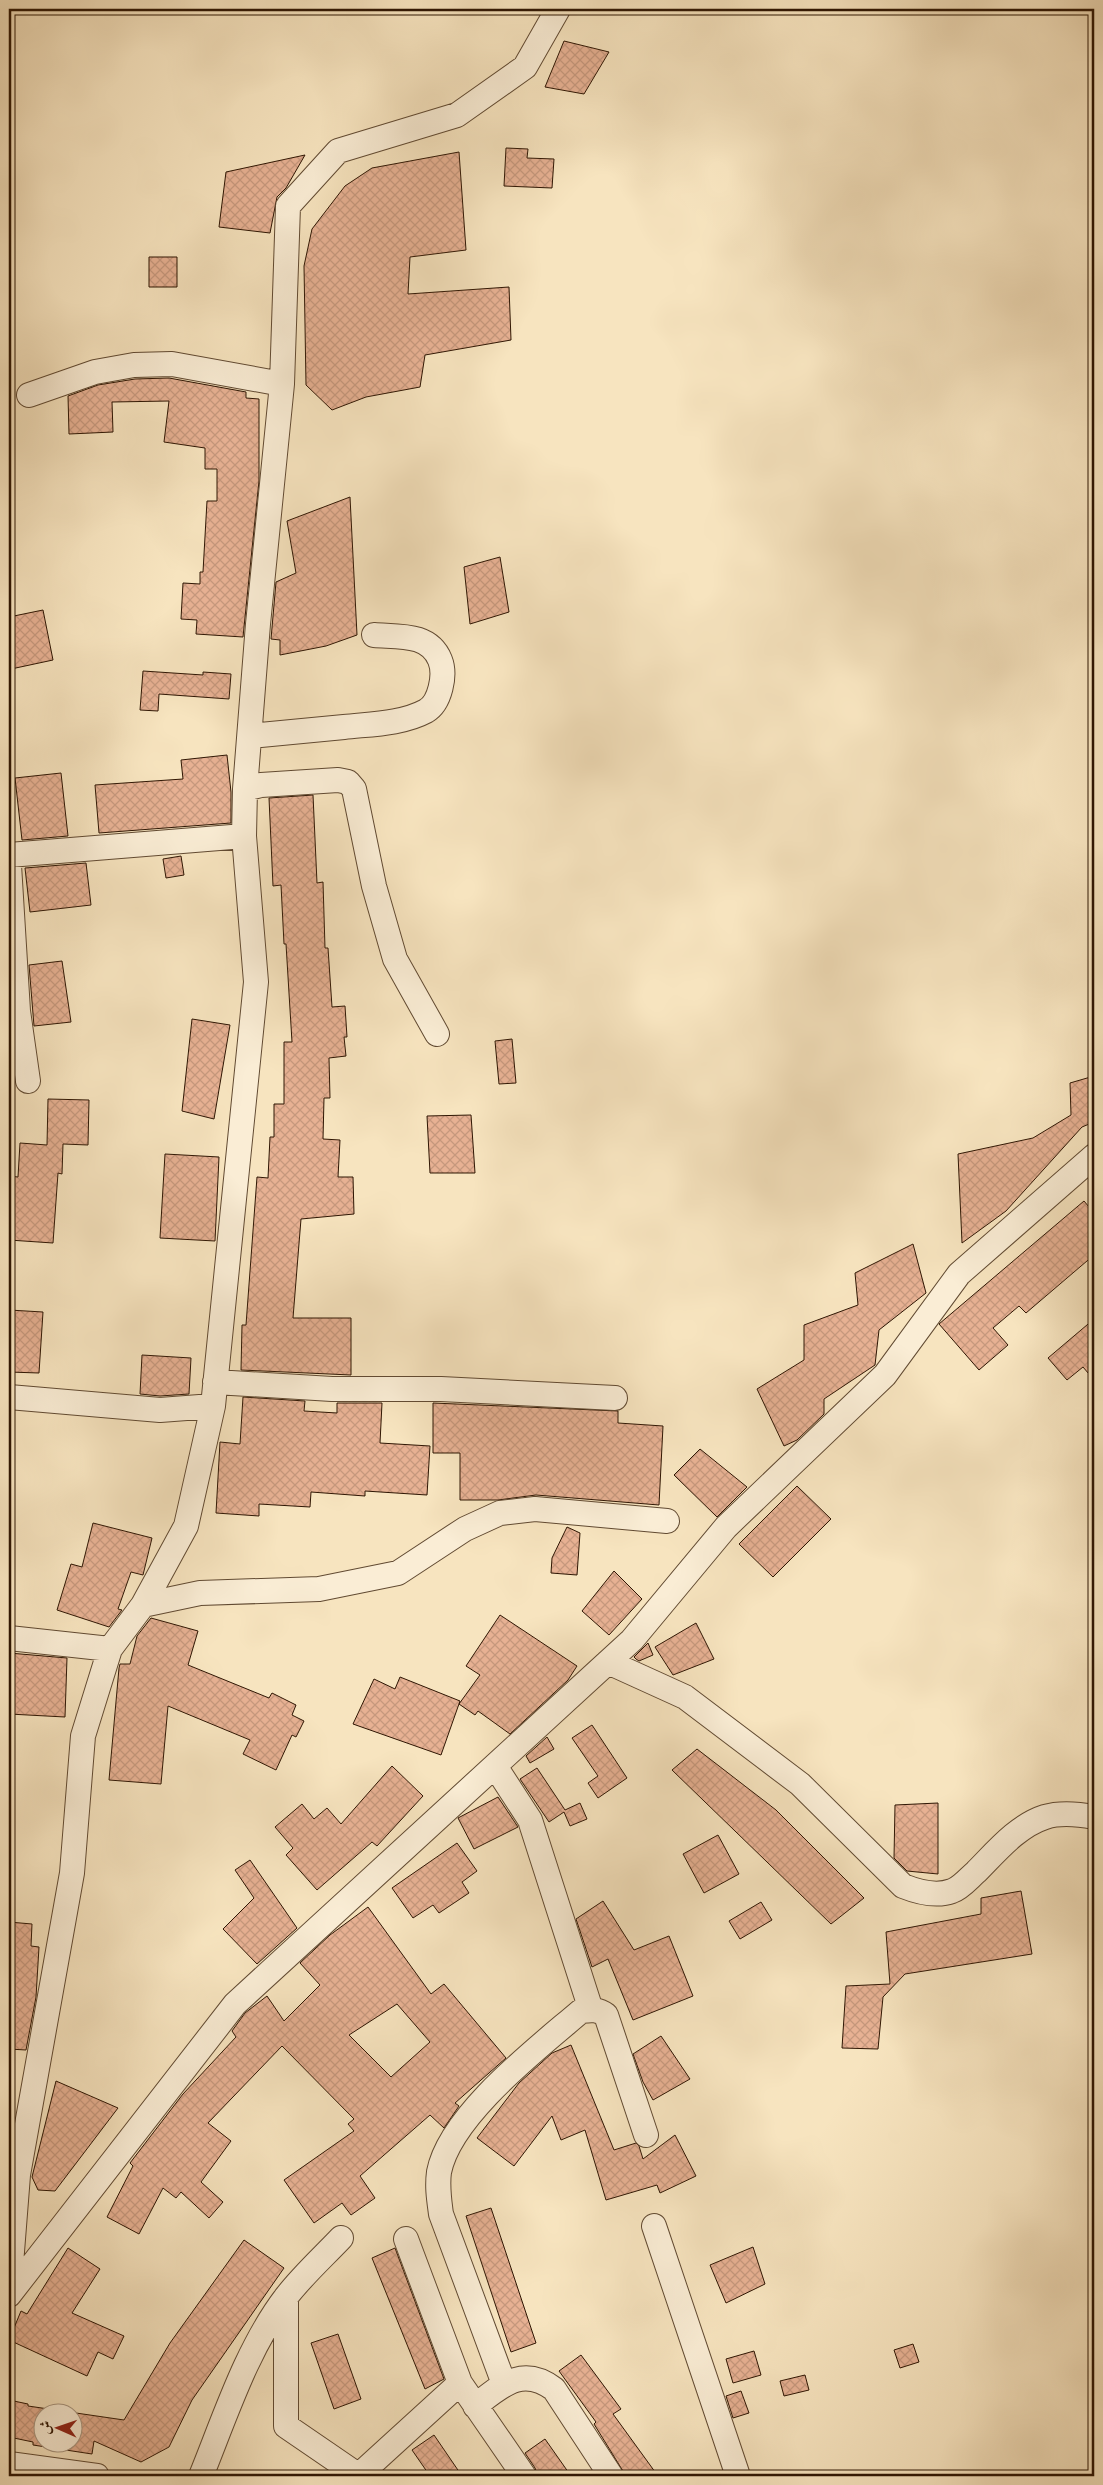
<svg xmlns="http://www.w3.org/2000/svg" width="1103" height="2485" viewBox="0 0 1103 2485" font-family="'IM FELL English',Amiri,serif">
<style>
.building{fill:url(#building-cross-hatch);stroke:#2f1603;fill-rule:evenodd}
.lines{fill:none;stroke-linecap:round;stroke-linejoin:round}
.street-casing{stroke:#614a32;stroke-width:26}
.street{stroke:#faedd5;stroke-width:24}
</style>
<defs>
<pattern id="building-cross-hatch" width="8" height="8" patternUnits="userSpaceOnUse" patternTransform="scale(1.25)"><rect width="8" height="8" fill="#e7b193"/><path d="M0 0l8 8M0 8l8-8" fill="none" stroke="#c6987d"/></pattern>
</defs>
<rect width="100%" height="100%" fill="#f7e4bf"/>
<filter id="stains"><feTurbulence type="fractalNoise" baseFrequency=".004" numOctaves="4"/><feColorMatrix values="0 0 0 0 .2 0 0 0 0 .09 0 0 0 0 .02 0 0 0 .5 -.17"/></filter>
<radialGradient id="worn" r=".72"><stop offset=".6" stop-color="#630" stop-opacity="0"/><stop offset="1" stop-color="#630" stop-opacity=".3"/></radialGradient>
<path class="building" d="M564 41 609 52 584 94 545 87Z
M506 148 528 149 527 158 554 159 552 188 504 186Z
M459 152 466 250 410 257 408 294 509 287 511 340 425 355 420 387 366 397 332 410 306 385 304 266 312 229 345 186 372 168Z
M305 155 286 188 277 197 270 233 219 227 226 172Z
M149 257H177V287H149Z
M169 378 246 392V398L259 399V481L243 637 196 634 197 620 181 619 183 583 200 584V572H203L207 501H217V469H205V448L164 442 169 401 112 402 113 432 69 434 68 396 98 385 135 379Z
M350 497 357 635 326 646 280 655V640L271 639 276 582 296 573 287 521Z
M500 557 509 612 470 624 464 567Z
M43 610 53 660 11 669 9 617Z
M143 671 203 675V672L231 674 229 699 159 694 158 711 140 710Z
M227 755 231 792V823L99 833 95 785 183 779 181 760Z
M61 773 68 836 22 840 15 778Z
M313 795 317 883 323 882 325 948H328L332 1007 345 1006 347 1037H344L346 1056 329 1058 330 1098H324L323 1139 340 1140 338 1177H353L354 1214 301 1219 293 1318H351V1375L241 1370 242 1325H246L257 1177 268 1178 270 1137H274V1104H284V1042H292L286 944H284L281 885 273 886 269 798Z
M181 856 184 875 166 878 163 859Z
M86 863 91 905 30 912 25 868Z
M62 961 71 1022 34 1026 29 965Z
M192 1019 230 1025 214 1119 182 1111Z
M512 1039 516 1083 499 1084 495 1041Z
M1094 1076V1122L1082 1127 1006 1211 962 1243 958 1154 1033 1138 1071 1115 1070 1083Z
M48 1099 89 1100 88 1145 63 1144 62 1174 58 1173 53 1243 9 1240V1176L18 1177 20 1143 47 1145Z
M471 1115 475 1173H430L427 1116Z
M165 1154 219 1157 215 1241 160 1238Z
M1084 1201 1094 1213V1255L1026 1313 1019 1306 993 1328 1008 1345 979 1370 939 1324Z
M913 1244 926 1293 879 1330 875 1365 824 1399V1414L797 1440 784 1446 757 1389 804 1360V1325L858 1305 855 1273Z
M9 1310 43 1312 39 1373 9 1372Z
M1094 1319V1380L1083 1367 1067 1380 1048 1358Z
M142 1355 191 1358 189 1394 160 1396 140 1394Z
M243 1397 305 1401 304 1411 337 1413V1403H382L380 1443 430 1446 427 1495 365 1491V1496L311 1492 310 1507 259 1504V1516L216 1513 220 1442 240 1444Z
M433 1403 618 1411V1423L663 1426 659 1505 536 1495 498 1500H460V1453H433Z
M700 1449 747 1487 717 1517 674 1475Z
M797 1486 831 1519 773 1577 739 1544Z
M93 1523 152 1538 143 1575 131 1572 118 1609 122 1610 109 1627 57 1610 71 1564 82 1567Z
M567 1527 580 1533 577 1575 551 1573 552 1558Z
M614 1571 642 1599 609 1635 582 1611Z
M500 1615 577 1666 568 1680 510 1734 478 1711 475 1715 459 1704 480 1675 466 1666Z
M151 1618 198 1631 188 1665 269 1698 272 1693 296 1705 292 1715 304 1721 296 1737 292 1735 276 1770 243 1754 250 1740 168 1706 161 1784 109 1780 119 1668 120 1664H130L137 1636Z
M696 1623 714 1659 673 1675 655 1647Z
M648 1643 653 1655 639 1661 636 1659 634 1657Z
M9 1653 67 1658 65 1717 9 1714Z
M400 1677 460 1701 441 1755 353 1724 374 1679 395 1689Z
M592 1725 627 1778 598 1798 588 1783 598 1776 572 1738Z
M547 1737 554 1749 530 1763 526 1756Z
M697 1749 776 1810 864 1898 831 1924 672 1770Z
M392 1766 423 1796 377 1846 372 1842 317 1890 286 1855 293 1848 275 1827 302 1804 314 1819 327 1808 341 1824Z
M537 1768 565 1810 580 1803 587 1819 570 1826 564 1812 549 1822 520 1779Z
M498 1797 518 1827 474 1849 458 1818Z
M938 1803V1874L907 1871 894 1858 895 1805Z
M718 1835 739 1874 704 1893 683 1854Z
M457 1843 477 1871 462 1882 469 1893 439 1913 433 1905 413 1918 392 1888Z
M250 1860 297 1928 257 1964 223 1929 254 1898 235 1870Z
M1021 1891 1032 1954 905 1974 883 1997 878 2049 842 2048 846 1986 890 1984 886 1932 981 1914V1898Z
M603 1901 634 1950 669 1936 693 1996 633 2020 608 1959 592 1967 576 1919Z
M761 1902 772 1920 740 1939 729 1921Z
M368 1907 431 1994 444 1984 506 2058 455 2103 459 2106 444 2128 430 2115 360 2176 375 2198 351 2215 342 2203 314 2223 284 2180 354 2131 348 2124 354 2119 282 2046 208 2123 231 2141 201 2182 223 2202 209 2218 181 2192 176 2198 163 2188 139 2234 107 2217 133 2166 130 2163 183 2094 236 2037 232 2031 245 2013 267 1996 284 2021 320 1985 300 1963 330 1935ZM397 2004 430 2042 391 2077 349 2035Z
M9 1922 32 1924 31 1946 39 1947 36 1997 26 2050 9 2049Z
M661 2036 690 2079 653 2100 643 2082 633 2054Z
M571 2045 614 2150 636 2143 639 2146 643 2159 675 2135 696 2176 660 2193 657 2185 606 2200 585 2130 561 2140 552 2116 514 2166 477 2138 519 2083 552 2053Z
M56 2081 118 2108 55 2191 38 2190 32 2177Z
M491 2208 536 2343 511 2352 466 2216Z
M244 2240 284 2268 192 2400 169 2447 141 2462 94 2441 92 2454 33 2445V2442L9 2437V2400L28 2404V2406L124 2420 170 2343ZM42 2412H72V2442H42Z
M753 2247 765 2284 726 2303 710 2265Z
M68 2248 100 2269 72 2313 124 2336 113 2359 98 2352 87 2376 9 2340 21 2311 27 2314Z
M395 2248 444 2379 425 2389 372 2258Z
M338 2334 361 2399 334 2409 311 2343Z
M913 2344 919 2362 900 2368 894 2350Z
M754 2351 761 2375 733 2383 726 2359Z
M581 2355 621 2409 613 2414 658 2476H626L594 2424 596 2422 559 2371Z
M805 2375 809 2390 784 2396 780 2381Z
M741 2391 749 2413 733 2418 726 2396Z
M434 2435 462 2476H430L412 2450Z
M545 2439 571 2476H538L535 2468 525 2453Z"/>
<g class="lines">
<g class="street-casing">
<path id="street" d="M29 395 95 372 134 365 172 364 282 384
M250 736C281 733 313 730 344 727 370 724 402 724 426 711 440 703 446 675 440 660 429 633 399 637 374 635
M245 789 261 785 338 780 348 782 354 789 374 886 395 959 437 1034
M9 855 244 836
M9 865 18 1011 28 1081
M215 1382 332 1389H441L615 1398
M9 1397 160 1410 213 1406
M143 1605 200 1593 319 1589 398 1573 465 1529 500 1513 535 1509 667 1521
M9 1638 110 1649
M608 1662 685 1697 800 1784 903 1886C918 1892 936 1897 952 1891 961 1888 969 1878 976 1872 996 1852 1017 1826 1045 1817 1061 1812 1078 1814 1094 1817
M495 1766 530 1820 591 2010
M654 2226 738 2476
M406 2239 460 2383 524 2476
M9 2290 18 2175 72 1873 83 1736 110 1649 143 1605 186 1526 213 1406 256 982 244 836 245 789 258 624 282 384 288 206 338 151 457 115 525 67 558 9
M9 2295 235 2004 632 1640 726 1527 885 1375 959 1274 1094 1156
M286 2297V2426L359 2476
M504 2384 441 2214C439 2199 437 2187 439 2172 450 2115 538 2048 581 2011 591 2010 598 2009 606 2015L646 2135
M475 2406C501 2386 522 2365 554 2389L611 2476
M9 2464 97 2476
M201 2476C225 2417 247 2348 286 2297 302 2276 323 2257 341 2238
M358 2476 460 2383"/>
</g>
<use href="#street" class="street"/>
</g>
<rect width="1103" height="2485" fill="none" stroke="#f7e4bf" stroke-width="30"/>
<rect x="10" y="10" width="1083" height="2465" fill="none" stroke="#2f1603" stroke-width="2.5"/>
<rect x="15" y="15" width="1073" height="2455" fill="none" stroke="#2f1603"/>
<g transform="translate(58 2428) rotate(272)"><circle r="24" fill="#faedd5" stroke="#a99781"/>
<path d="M0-4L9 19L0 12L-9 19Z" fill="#8f2418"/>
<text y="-8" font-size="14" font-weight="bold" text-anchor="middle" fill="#2f1603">ش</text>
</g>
<rect width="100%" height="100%" filter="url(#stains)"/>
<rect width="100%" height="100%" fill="url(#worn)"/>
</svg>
